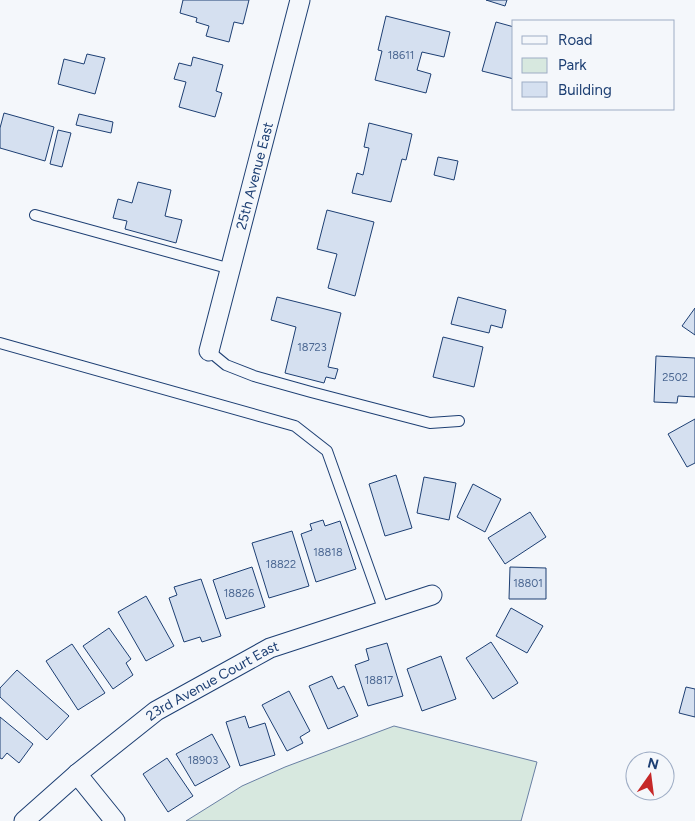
<svg xmlns="http://www.w3.org/2000/svg" width="695" height="821" viewBox="0 0 695 821" font-family="Figtree,sans-serif">
<style>
.green{fill:#d7e8df;stroke:#687fa3}
.building{fill:#d5e0f0;stroke:#1d3f73}
.lines{fill:none;stroke-linecap:round;stroke-linejoin:round}
.service-casing{stroke:#1d3f73;stroke-width:12}
.minor-casing{stroke:#1d3f73;stroke-width:21}
.service{stroke:#f4f7fb;stroke-width:10}
.minor{stroke:#f4f7fb;stroke-width:19}
.labels{text-anchor:middle;stroke-width:4;stroke-linejoin:round;paint-order:stroke}
.number-label{font-size:11px;fill:#4b6792}
.street-label{font-size:14px;fill:#1d3f73;stroke:#f4f7fb}
</style>
<rect width="100%" height="100%" fill="#f4f7fb"/>
<path class="green" d="M394 726 537 762 521 821H186L242 786 285 767Z"/>
<path class="building" d="M183 0H249L243 24 234 22 229 42 206 36 209 26 196 22 197 18 180 13Z
M486 0H507L505 6Z
M386 16 450 32 444 57 422 52 417 70 431 74 426 93 375 80 382 51 378 50Z
M496 22 514 27V79L482 71Z
M87 54 105 58 95 94 58 84 64 59 84 64Z
M193 57 223 65 216 91 222 93 215 117 179 107 186 82 174 79 179 63 191 66Z
M4 113 54 127 45 161 0 148V128Z
M79 114 113 122 111 133 76 125Z
M369 123 412 134 406 160 402 159 391 202 352 193 357 173 363 175 369 148 364 147Z
M58 130 71 133 62 167 50 164Z
M438 157 458 161 454 180 434 175Z
M138 182 171 190 165 216 182 220 176 243 125 229 127 221 113 218 118 199 132 203Z
M327 210 374 222 355 296 328 288 337 254 317 249Z
M277 297 341 313 328 367 338 369 335 379 326 377 324 383 285 373 296 327 271 320Z
M458 297 506 310 502 328 491 325 489 333 451 324Z
M695 308V335L682 326Z
M443 337 483 347 474 387 433 377Z
M656 356 695 358V397L678 396 677 403 654 402Z
M695 419V463L687 467 668 434Z
M396 475 412 528 385 536 369 484Z
M424 477 456 483 449 520 417 513Z
M473 484 501 499 485 532 457 517Z
M530 512 546 537 505 564 488 538Z
M323 520 325 526 340 521 356 569 316 582 301 534 312 530 310 524Z
M292 531 309 586 269 598 252 543Z
M252 567 265 607 226 619 213 580Z
M510 567 546 568V599H509Z
M201 579 221 636 202 642 200 637 184 642 169 598 177 595 174 587Z
M146 596 174 646 146 661 118 612Z
M511 608 543 626 527 653 496 636Z
M109 628 131 659 126 663 133 675 113 689 83 646Z
M491 642 518 683 493 699 466 658Z
M387 643 403 696 368 706 355 665 369 660 366 649Z
M72 644 105 693 78 710 46 661Z
M441 656 456 699 422 711 407 669Z
M17 670 69 716 47 740 0 697V688Z
M332 676 338 689 344 686 358 716 328 729 309 686Z
M686 687 695 689V717L679 713Z
M289 691 310 731 300 737 303 743 287 751 262 705Z
M245 716 249 728 265 723 275 755 240 766 226 722Z
M0 717 33 744 19 763 7 753 2 759 0 758Z
M212 734 230 767 195 786 176 754Z
M167 758 193 796 168 812 143 774Z"/>
<g class="lines">
<g class="service-casing">
<path id="service" d="M35 215 231 269
M0 343 295 426 327 451 384 611
M209 351 226 365 254 376 311 392 430 423 459 421"/>
</g>
<g class="minor-casing">
<g id="minor">
<path id="s1" d="M209 351 300 0"/>
<path d="M77 774 115 821"/>
<path id="s2" d="M24 821 77 774 156 711 270 648 432 595"/>
</g>
</g>
<use href="#service" class="service"/>
<use href="#minor" class="minor"/>
</g>
<g class="labels">
<g class="number-label">
<text x="401" y="59">18611</text>
<text x="312" y="351">18723</text>
<text x="675" y="381">2502</text>
<text x="328" y="556">18818</text>
<text x="281" y="568">18822</text>
<text x="528" y="587">18801</text>
<text x="239" y="597">18826</text>
<text x="379" y="684">18817</text>
<text x="203" y="764">18903</text>
</g>
<g class="street-label">
<text dy="5" stroke="none"><textPath href="#s1" startOffset="181">25th Avenue East</textPath></text>
<text dy="5" stroke="none"><textPath href="#s2" startOffset="236">23rd Avenue Court East</textPath></text>
</g>
</g>
<rect x="512" y="20" width="162" height="90" fill="#f4f7fb" stroke="#9eadc5"/>
<rect x="522" y="36" width="25" height="8" fill="#f4f7fb" stroke="#9eadc5"/>
<text x="558" y="45" font-size="15" fill="#1d3f73">Road</text>
<rect x="522" y="58" width="25" height="15" fill="#d7e8df" stroke="#9eadc5"/>
<text x="558" y="70" font-size="15" fill="#1d3f73">Park</text>
<rect x="522" y="82" width="25" height="15" fill="#d5e0f0" stroke="#9eadc5"/>
<text x="558" y="95" font-size="15" fill="#1d3f73">Building</text>
<g transform="translate(650 776) rotate(14)"><circle r="24" fill="#f4f7fb" stroke="#9eadc5"/>
<path d="M0-4L9 19L0 12L-9 19Z" fill="#c62828"/>
<text y="-8" font-size="14" font-weight="bold" text-anchor="middle" fill="#1d3f73">N</text>
</g>
</svg>
